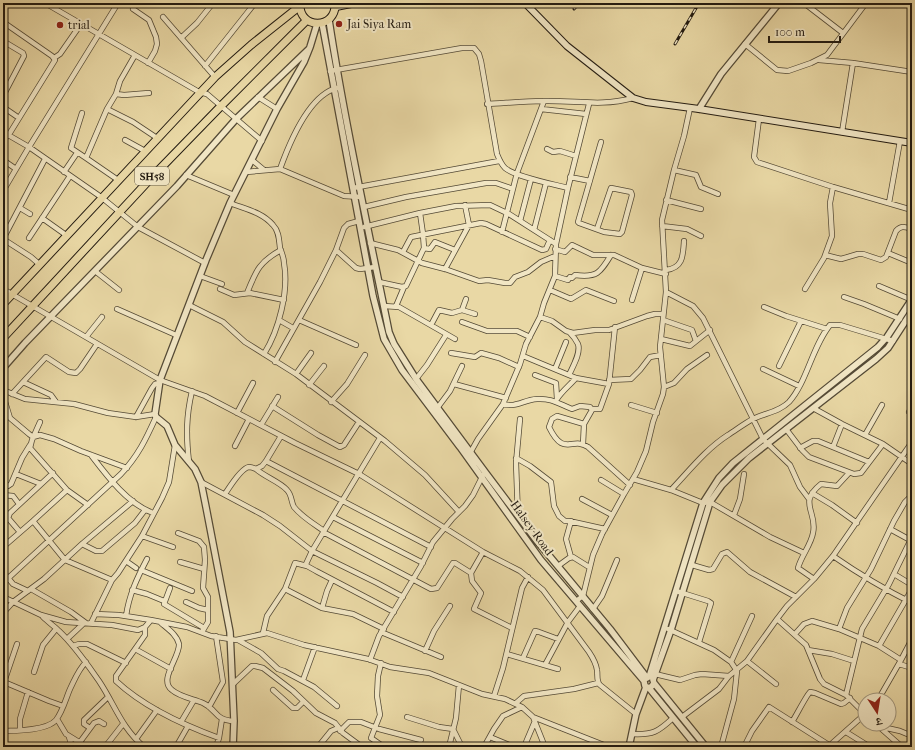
<svg xmlns="http://www.w3.org/2000/svg" width="915" height="750" viewBox="0 0 915 750" font-family="'IM FELL French Canon','Noto Serif Devanagari',serif">
<style>
.lines{fill:none;stroke-linecap:round;stroke-linejoin:round}
.minor-casing{stroke:#544a36;stroke-width:6}
.tertiary-casing{stroke:#544a36;stroke-width:8}
.secondary-casing{stroke:#231b11;stroke-width:8}
.primary-casing{stroke:#231b11;stroke-width:9}
.minor{stroke:#f1e6c4;stroke-width:4.5}
.tertiary{stroke:#f1e6c4;stroke-width:5.5}
.secondary{stroke:#f1e6c4;stroke-width:6}
.primary{stroke:#e9d8a5;stroke-width:7}
.rail-casing{stroke:#231b11;stroke-width:3}
.rail{stroke:#f1e6c4;stroke-width:1.5;stroke-dasharray:4.5;stroke-linecap:butt}
.poi-dot{fill:#8f2418;stroke:#f1e6c4;stroke-width:1.5}
.labels{text-anchor:middle;stroke-width:4;stroke-linejoin:round;paint-order:stroke}
.shield{fill:#f1e6c4;stroke:#615847;stroke-width:1}
.shield-label{font-size:11px;font-weight:bold;fill:#231b11}
.poi-label{font-size:12px;fill:#231b11;stroke:#f1e6c4;text-anchor:start}
.street-label{font-size:12px;fill:#231b11;stroke:#f1e6c4}
</style>
<rect width="100%" height="100%" fill="#e9d8a5"/>
<filter id="stains"><feTurbulence type="fractalNoise" baseFrequency=".005" numOctaves="4"/><feColorMatrix values="0 0 0 0 .2 0 0 0 0 .09 0 0 0 0 .02 0 0 0 .5 -.17"/></filter>
<radialGradient id="worn" r=".72"><stop offset=".6" stop-color="#630" stop-opacity="0"/><stop offset="1" stop-color="#630" stop-opacity=".3"/></radialGradient>
<g class="lines">
<g class="minor-casing">
<path id="minor" d="M45 3 199 92 207 94 262 141
M804 3 843 33
M133 9 149 20 156 37 157 44 155 51 148 63
M163 17 215 77
M3 22 52 56 55 60 8 136
M181 38 197 23 213 3
M3 41 23 53 24 56 3 96
M745 44 777 70 788 71 811 63 827 55 866 3
M54 58 60 54 81 24
M819 60 853 63 912 72
M205 66 255 3
M330 71 462 48H474L479 54 481 61 497 154C499 159 501 164 505 168 516 177 553 184 568 188
M116 94 124 95 149 93
M258 97 277 109
M487 104C506 103 525 101 543 101 576 100 600 107 633 98
M3 107 19 118
M107 109 116 94 120 81 135 55
M541 109 586 114
M82 113 71 148 86 158
M759 119 754 157 757 162 833 187 912 210
M3 132 29 147 101 197 138 227 205 263
M842 132 853 63
M125 140 145 151
M547 149 553 152 560 151 576 156
M3 160 16 169
M252 160 264 170
M280 169C289 144 309 95 337 88
M674 170 696 175 701 187 718 194
M64 172 77 153
M246 172 280 169 344 196 361 197
M186 175 234 195
M570 177 590 181
M118 180 86 158 107 109 133 122 157 138
M353 188 499 161
M3 191 29 147 118 3
M666 200 701 209
M230 203C245 209 262 212 273 225 279 231 279 240 280 248 282 253 284 258 284 263 289 291 279 330 264 354
M889 203 900 141
M364 207 406 197 486 183H496L513 189
M20 208 30 214
M42 218 66 235
M520 221 531 179
M662 226 687 229 701 236
M364 227 420 213 456 206 490 205 509 214 556 244 568 188 589 104
M597 229 611 188 631 192 632 195 622 232 620 234 604 232 579 223 578 222 601 142
M534 230 546 183
M502 232 517 173 544 101
M29 238 70 176
M3 239 45 159
M3 239 31 257 39 264
M370 243 398 250 422 263 445 269 479 281 488 280 505 283H510L515 277 528 272 541 262 555 256
M424 248 430 249 435 242 455 250
M555 249 565 252 572 245 593 255H614L642 268 666 274
M336 250 356 268 360 269 375 267
M403 252 411 237 481 223 486 224 542 250 546 249 550 240
M888 253 912 263
M825 255 841 259 858 254H863L881 260 886 257 896 231C901 225 905 227 912 229
M3 259 4 258
M445 269 469 225 465 205
M666 270C683 268 683 256 684 241
M95 271 119 290
M200 276 222 284
M555 276 568 280 570 277 572 278 575 275C597 278 600 273 611 255
M379 282 402 287 406 286 424 248 423 234 420 213
M879 286 912 300
M3 289 160 380 205 396 295 443 359 474 483 552 520 571 543 590 589 652C593 658 596 663 597 670 598 675 596 681 600 685L636 714
M220 289 234 295 250 293 284 300
M805 289 824 258 832 236 830 203 833 187
M550 290 571 299 586 290 614 301
M666 292 693 306 703 318 763 439 790 465 800 487 809 499
M247 293C256 271 259 262 281 250
M844 297 864 304 900 319
M632 300 642 268
M189 305 223 322 245 342 296 374 385 441 425 475 459 512
M384 306 399 307 455 339
M396 306 404 287
M764 307 786 316 827 329
M117 309 176 335
M462 310 466 299
M540 317 552 321 566 331 573 333 595 330H609L647 316 655 314H663
M279 320 293 328
M299 320 356 345
M663 320 692 330 696 341
M462 322 487 331H517L530 337
M431 325 439 310 452 313 462 310 475 314
M86 337 102 317
M661 339 690 346 710 330
M451 353 475 357 481 353 499 358 519 367
M523 356 576 378 609 384
M275 362 320 282 336 250 344 228 348 224 359 221
M779 366 801 321
M555 369 566 342
M763 369 799 386
M296 374 311 353
M535 375 556 383 557 399
M569 375C573 366 581 353 578 344 576 340 573 336 570 333
M416 379 427 365 446 335
M609 380 631 379 640 370 650 357 661 355
M23 382 51 395 56 402
M454 384 506 398
M309 385 324 366
M664 387 674 383 687 369 707 355
M3 390 25 399 74 404 108 413 136 417 155 414
M12 394 46 357 69 372 76 373 80 369 97 344
M3 395 10 418 29 434 33 437 40 435 54 439 81 451 127 468
M557 399C562 391 570 385 576 378
M331 402 347 384 365 355
M503 404C516 408 523 400 537 399 552 398 559 404 572 409L580 406 590 407 592 410 584 424 583 444
M631 405 657 413
M272 406 318 435 340 447 344 445 359 422
M438 407 450 391 462 366
M813 408 842 424 883 444 912 464
M592 409H600L609 384 615 327
M909 412 912 406
M237 413 253 383
M136 417 152 388 155 384 159 383
M40 422 32 440 30 448 67 490 88 505
M584 424 557 416 552 419 549 427C564 458 572 436 588 447L630 485
M261 425 278 397
M786 429 802 450 809 457 854 474 861 473 883 444
M865 435 882 405
M380 438 312 551 306 564 307 566 316 571 394 612
M235 446 249 419
M833 447 842 424
M800 448 813 441H818L869 462
M91 455C107 476 128 504 153 513
M469 455 478 439 503 404 520 364 526 344 540 317 544 303 555 276 556 244
M516 458 530 466 551 482 554 506 559 516 565 521H569L605 529
M266 461 431 547
M189 462C186 436 186 417 192 391
M256 469C265 477 280 482 287 490 292 495 291 502 294 507 302 517 314 524 324 531
M16 474 41 484
M633 479 671 490 703 503 710 502 770 537 804 553
M601 480 624 494
M201 482 263 515 280 526 312 551 377 583 403 597
M3 486H8L11 484 22 458 30 445
M671 490C689 471 706 449 728 435 736 430 745 423 753 419 765 413 779 412 789 402 807 382 812 347 830 325H840L893 341
M812 493 832 505 857 523
M225 494C229 488 241 468 249 467 252 467 254 468 256 469L262 466 266 461 281 436
M3 495 13 496 19 504
M582 499 612 515
M734 515 740 499 744 474
M518 516 516 463 520 419
M333 517 423 563
M33 521 65 560 112 580
M890 529 912 541
M20 532 8 518 10 513 53 473
M323 532 431 589 437 588 453 563H455L471 573
M178 533 199 541 204 547 205 560 203 588 208 597V622L202 632
M142 536 173 547
M82 544 96 551H102L135 523 145 510
M3 547 33 521 67 490
M483 552 471 573 472 581 481 593 474 609 512 628
M833 556C859 574 884 589 912 603
M571 557 566 539 571 521
M126 561 136 568
M180 562 204 569
M692 565 709 570 713 569 722 554 727 552 750 572 796 597
M558 566 569 558 573 557 589 567
M141 570 192 591
M3 572 13 584 28 591
M894 574 912 585
M814 579 798 568C801 556 811 545 813 533 818 512 797 503 821 484L837 486 849 473
M3 583 121 474C138 456 146 439 156 417
M170 588 164 604 204 628
M31 589 71 612 86 623
M285 589 322 608 353 614 384 629
M132 590 147 594 164 601
M676 591 708 601 711 603 699 642
M3 597 41 615 66 622 112 625 138 630 145 627 151 620 187 627 211 636 236 640 267 633 304 645 368 659 390 667 429 673 482 694 505 699 522 707 533 717 609 747
M576 601 583 596 593 555 602 534 624 494 637 472 646 451 653 422 663 394 664 387 660 347 666 292 662 220 674 170 684 136 690 108
M186 602 199 608 208 610
M322 608 327 591 332 580
M593 609 602 596 617 560
M3 613 13 602 44 579 82 544 133 501
M95 614 119 615 151 620
M126 616C129 595 137 578 147 559
M43 617C48 622 54 626 59 631 75 646 87 664 99 681 115 705 121 727 144 747
M91 623 112 580 118 573 142 536 162 498 169 482 175 445
M161 623C168 629 177 635 179 644 180 657 158 680 172 690 180 697 194 699 203 703 218 710 214 720 234 721
M145 627V635L116 676V681C145 708 183 725 219 738
M668 629 714 650 731 662 737 671 734 699 721 747
M839 629 847 608 871 569 894 521 905 502 908 499 912 497
M381 632 441 657
M263 633 267 616 285 589 295 563 307 566
M795 634 804 624 812 621 839 629 879 646 901 660
M67 639 84 623
M238 640 261 653 278 669 284 671 314 687 337 706
M73 646 79 644H87L126 663
M879 646 912 589
M135 649 171 669
M808 650 832 654 854 661
M425 651 434 631 450 606
M507 654 558 669
M523 658 535 631 539 632 558 639
M370 660 379 636 421 566 433 542 452 519 465 506 473 495 483 475
M747 661 776 684
M731 662 752 616
M381 663 378 676 377 696 380 715 371 738 384 747
M899 664 912 668
M545 665 568 622 580 606
M34 672 43 645 56 629
M655 674 680 680 695 675 702 674 729 676
M303 680 315 647
M3 681 4 682 17 644
M4 682 49 701 63 706
M233 684 252 666H255L263 668 293 691 316 713 335 723 343 733 362 747
M273 690 293 708H297L303 702
M846 695 862 629 889 584 912 537
M494 696 503 668 522 588 528 577
M878 700 901 660 912 639
M516 703 524 696 574 689 598 683
M209 707 223 682 216 636
M865 714 846 695 824 684 820 679 806 645 777 619 787 606 814 579 833 556 912 442
M407 717 439 727 453 729 462 747
M533 717 545 747
M682 717 719 689 729 676 747 661 777 619
M57 719 66 734 87 747
M181 722 194 700
M792 722C796 716 806 696 810 692L815 693 841 704 844 703 850 698
M876 724 902 747
M878 726 900 731 912 736
M90 728 84 724V720L108 697
M20 730V719L28 692
M3 731C16 731 48 730 56 720 63 711 66 698 70 689 75 679 78 670 86 662
M340 731 349 722H361L379 729 421 740
M846 732 870 747
M632 734C653 735 658 732 673 718
M69 737 72 747
M490 737 514 747
M136 739 157 710
M80 742 94 723 99 721 104 724
M105 747 123 724
M176 747 188 726
M216 747 219 738 222 719
M318 747 331 731 338 728
M449 747 456 718 459 685
M484 747 494 729 503 716 522 707
M524 747 535 721
M744 747 752 731 769 707 832 747
M828 747 865 714
M907 747 912 739"/>
</g>
<g class="tertiary-casing">
<path id="tertiary" d="M329 20C345 124 368 228 389 332L394 344 416 379 485 472 537 541 610 629 647 678
M322 23 373 296 384 339 402 370 460 447 541 560 644 681 645 686 649 688 697 747
M699 109 721 74 779 3
M3 368 25 343 177 186 236 119 309 49
M649 677 703 503 719 478 733 463 878 347 887 337 912 299
M654 683 706 747
M649 688 652 686 654 683 653 680 671 630 710 502 722 485 749 458 876 359 888 348 912 311
M233 747 234 721 230 632 206 507 201 482 195 469 175 445 167 426 156 417 155 414 160 380 206 260 230 203 277 109 304 62 310 47 317 24
M629 747 636 714 646 687"/>
</g>
<g class="secondary-casing">
<path id="secondary" d="M525 3 567 46 633 98 646 102 699 109 912 143
M336 7 356 3"/>
</g>
<g class="primary-casing">
<path id="primary" d="M300 3C298 30 337 30 335 3
M3 304 215 77 251 45 300 6
M3 338 153 176 221 106 307 20"/>
</g>
<use href="#minor" class="minor"/>
<use href="#tertiary" class="tertiary"/>
<use href="#secondary" class="secondary"/>
<use href="#primary" class="primary"/>
<g class="rail-casing">
<path id="rail" d="M574 9 579 3
M675 44 699 3"/>
</g>
<use href="#rail" class="rail"/>
</g>
<g class="poi-dot">
<circle cx="339" cy="24" r="4"/>
<circle cx="60" cy="25" r="4"/>
</g>
<g class="labels">
<rect class="shield" x="135" y="167" width="34" height="18" rx="3"/>
<g class="shield-label">
<text x="152" y="180">SH58</text>
</g>
<g class="poi-label">
<text x="347" y="28">Jai Siya Ram</text>
<text x="68" y="29">trial</text>
</g>
<g class="street-label">
<text transform="translate(532 528) rotate(54)" y="4">Halsey Road</text>
</g>
</g>
<rect width="915" height="750" fill="none" stroke="#e9d8a5" stroke-width="16"/>
<rect x="4" y="4" width="907" height="742" fill="none" stroke="#231b11" stroke-width="2"/>
<rect x="8" y="8" width="899" height="734" fill="none" stroke="#231b11"/>
<g transform="translate(877 712) rotate(168)"><circle r="19" fill="#f1e6c4" stroke="#9f957c"/>
<path d="M0-3L7 15L0 10L-7 15Z" fill="#8f2418"/>
<text y="-6" font-size="11" font-weight="bold" text-anchor="middle" fill="#231b11">उ</text>
</g>
<path d="M769 36v6h71v-6" fill="none" stroke="#231b11" stroke-width="2"/>
<text x="775" y="36" font-size="12" fill="#231b11" stroke="#f1e6c4" stroke-width="3" paint-order="stroke">100 m</text>
<rect width="100%" height="100%" filter="url(#stains)"/>
<rect width="100%" height="100%" fill="url(#worn)"/>
</svg>
